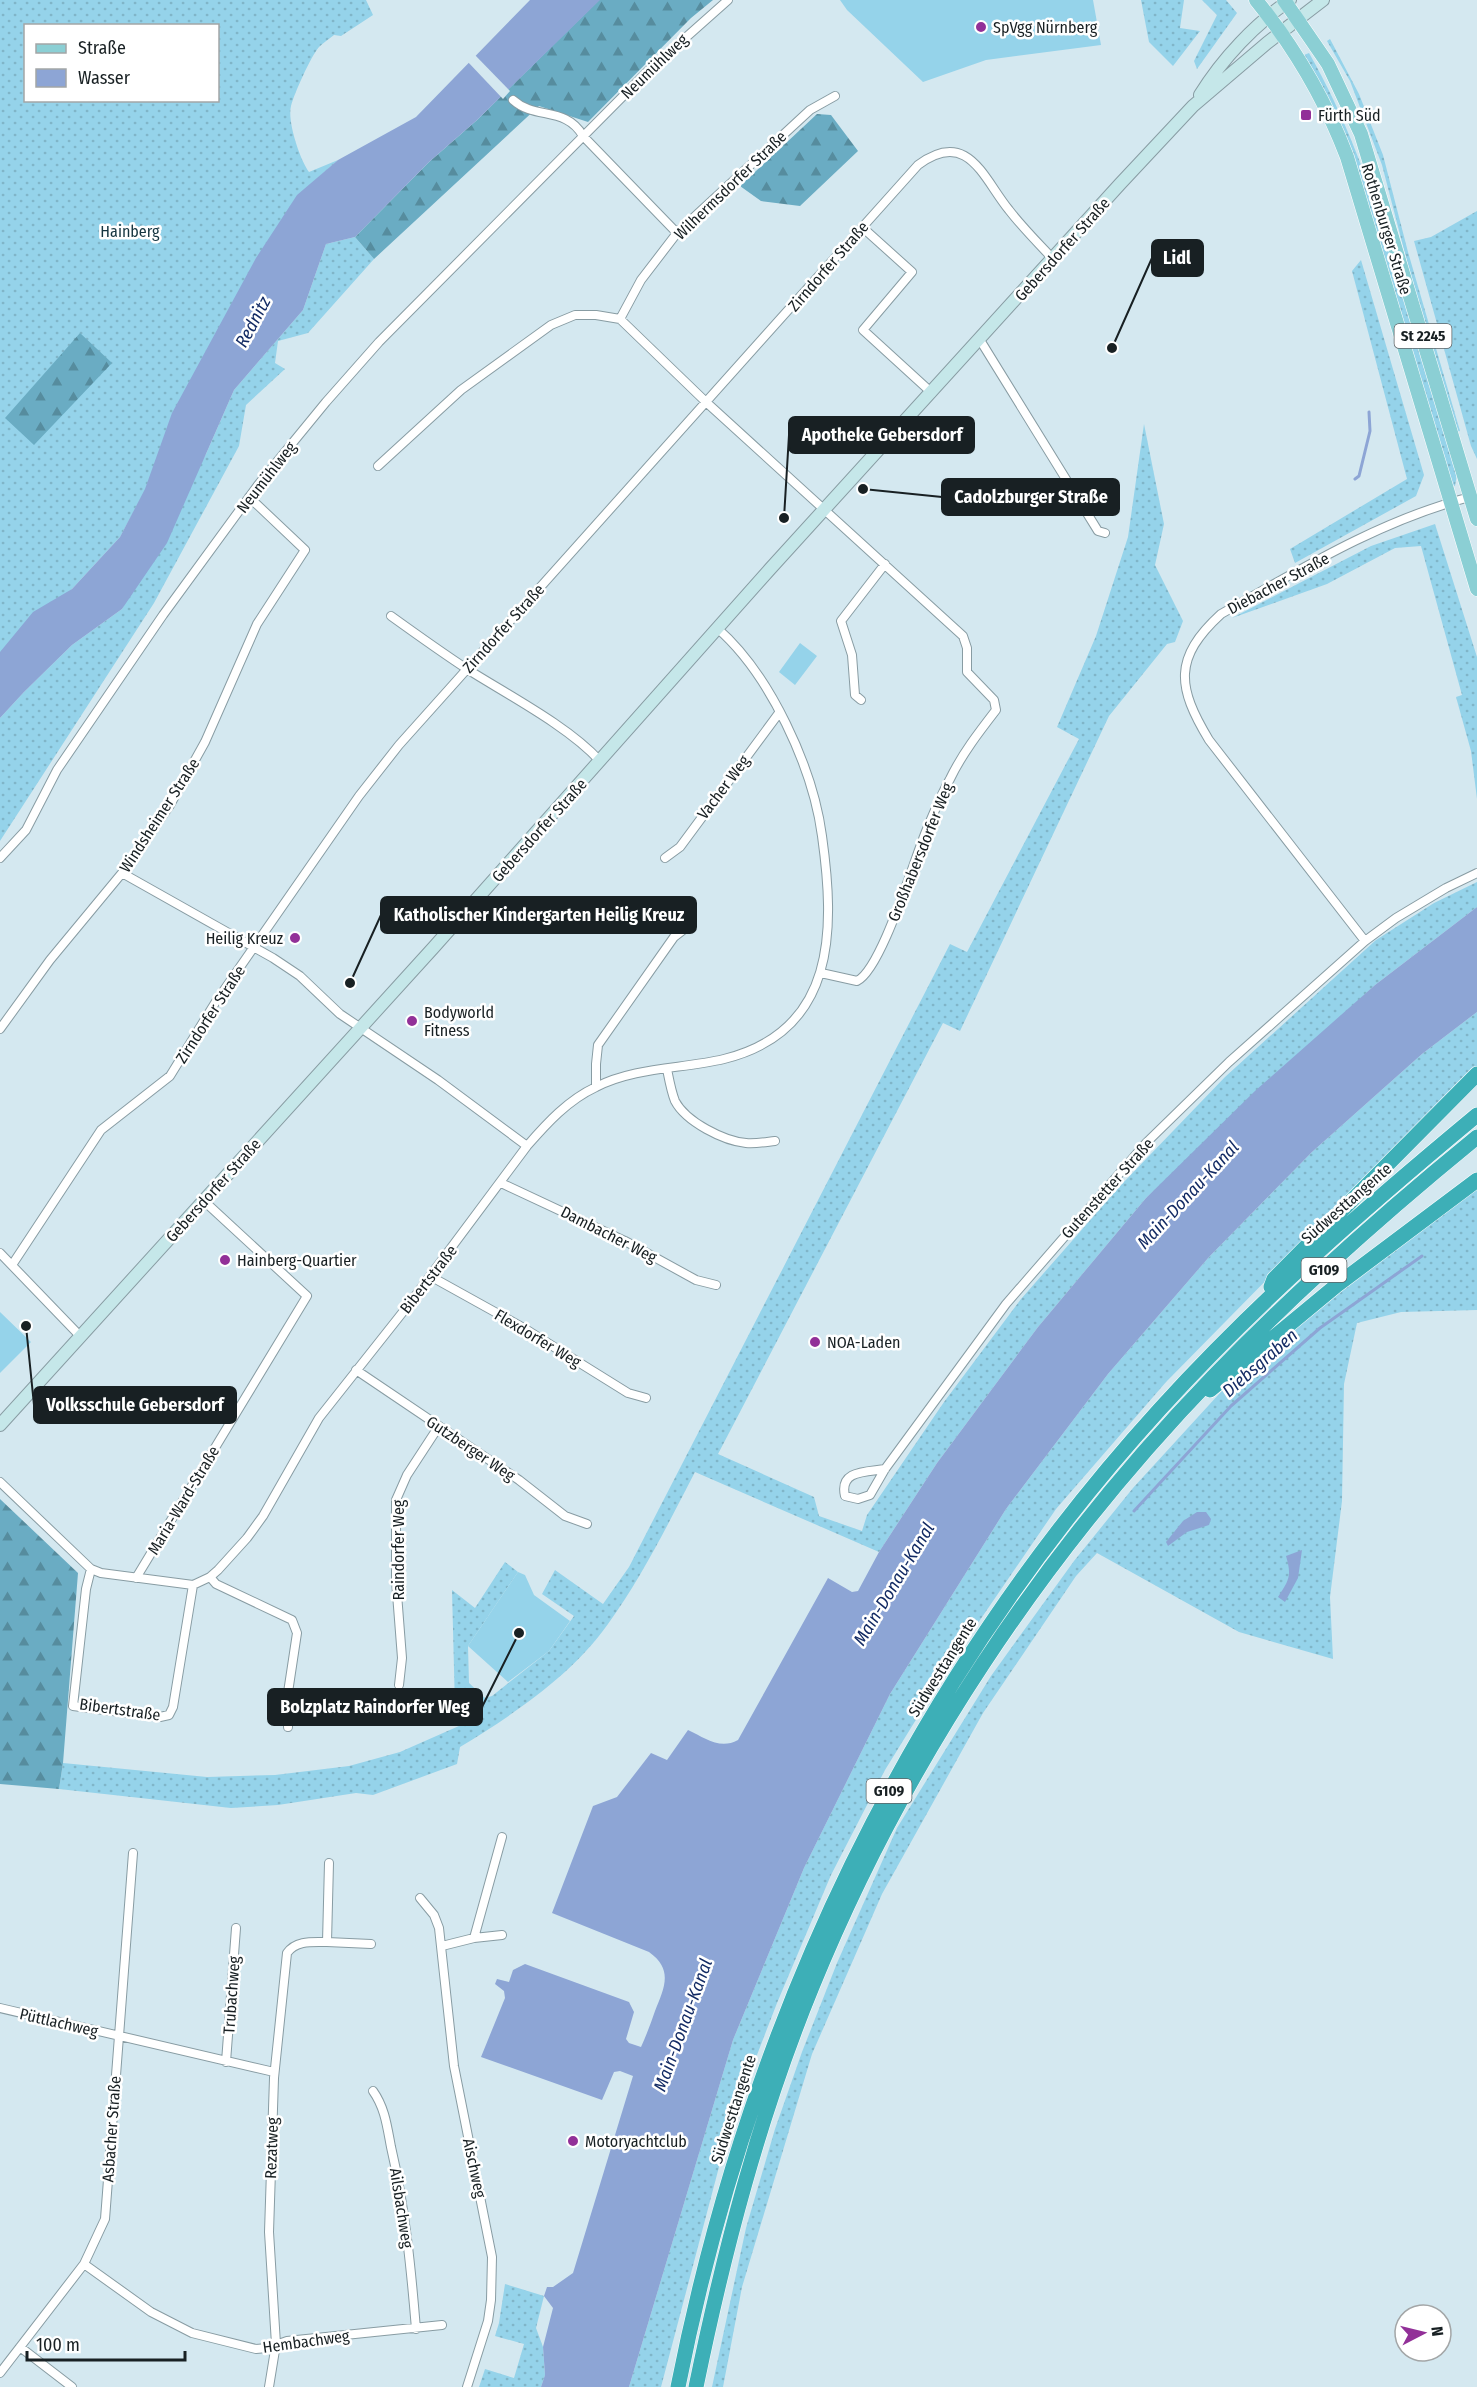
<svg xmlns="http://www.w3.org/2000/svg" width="1477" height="2387" viewBox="0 0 1477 2387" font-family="'Fira Sans Condensed',sans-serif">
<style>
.grass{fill:url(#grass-dots);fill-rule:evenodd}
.forest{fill:url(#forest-firs)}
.pitch{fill:#95d3ea}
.water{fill:#8da5d5}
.pier{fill:#d4e8f0}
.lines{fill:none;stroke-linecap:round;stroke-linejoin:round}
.stream{stroke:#8da5d5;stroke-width:3}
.street-casing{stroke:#889ca3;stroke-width:10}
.secondary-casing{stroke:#889ca3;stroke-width:14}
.primary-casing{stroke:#fff;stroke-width:15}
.highway-casing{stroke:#fff;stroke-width:16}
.street{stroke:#fff;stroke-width:8}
.secondary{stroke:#c5e7e9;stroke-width:12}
.primary{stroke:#8bcfd4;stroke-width:14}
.highway{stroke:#3dafb7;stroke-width:15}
.poi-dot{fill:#923098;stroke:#fff;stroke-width:2}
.labels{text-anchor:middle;stroke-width:5;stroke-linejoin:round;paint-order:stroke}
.shield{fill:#fff;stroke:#5d6365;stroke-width:1.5}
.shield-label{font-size:15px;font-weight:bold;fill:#182023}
.poi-label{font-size:16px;fill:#182023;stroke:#fff;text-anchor:start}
.street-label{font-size:16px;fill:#182023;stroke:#fff}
.park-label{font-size:16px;fill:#153540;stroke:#fff}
.water-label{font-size:18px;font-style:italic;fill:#132b64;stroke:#fff}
.leader{fill:none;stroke:#182023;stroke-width:2}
.callout-dot{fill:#182023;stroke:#fff;stroke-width:2}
.callout{fill:#182023;stroke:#182023;stroke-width:2}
.callout-label{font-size:18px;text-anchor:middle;font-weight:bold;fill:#fff}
</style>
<defs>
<pattern id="grass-dots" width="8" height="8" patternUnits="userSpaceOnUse" patternTransform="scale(1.5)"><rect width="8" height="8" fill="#95d3ea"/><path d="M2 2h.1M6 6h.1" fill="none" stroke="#80b5c8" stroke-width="1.8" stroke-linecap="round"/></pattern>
<pattern id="forest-firs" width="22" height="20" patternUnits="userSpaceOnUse" patternTransform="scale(1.5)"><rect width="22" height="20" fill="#6aacc3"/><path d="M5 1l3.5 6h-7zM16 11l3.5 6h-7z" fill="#568c9e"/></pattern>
</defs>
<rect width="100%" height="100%" fill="#d4e8f0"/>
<path class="grass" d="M0 0H366L373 15 341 36 334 35C329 39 323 43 319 47 311 56 294 94 291 106 287 121 300 160 309 172L338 160 311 184 120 537 72 589 0 653ZM26 26H218V100H26Z
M1141 0H1184L1180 28 1200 31 1173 66 1149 42Z
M1202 0H1226L1237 13 1197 69 1194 61 1217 15Z
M1330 39 1359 94 1383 155 1408 252 1460 431 1457 432 1409 269 1382 165 1350 81 1327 41Z
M1309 53C1353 130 1380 214 1405 299 1422 357 1440 416 1457 474L1455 486 1452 485 1359 173 1333 107 1304 55Z
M1477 211V459L1471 446 1414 241 1431 237Z
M355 237 374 259 308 333 278 341 275 363 285 369 246 405 239 446 154 603 0 841V718L24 692 72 645 122 609 206 454 234 390 303 310 326 244Z
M1361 260 1424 475 1416 496 1295 563 1290 549 1407 479 1352 271Z
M1144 424 1164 524 1155 565 1183 621 1175 642 1167 644 1109 716 960 1031 943 1023 718 1454 814 1497 819 1516 862 1531 867 1515 944 1402 1021 1299 1122 1184 1225 1077 1376 940 1434 903 1477 882V907L1375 985 1146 1198 1038 1327 937 1463 879 1552 695 1472C668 1524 642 1577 608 1624 571 1676 514 1714 460 1747L457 1764 373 1795 356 1793 278 1805 231 1808 59 1789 63 1763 207 1777 275 1775 349 1766 400 1752 468 1722 455 1708 452 1590 475 1608 505 1562 518 1572 468 1646 469 1683 485 1698 492 1696 549 1651 574 1616 542 1594 555 1570 603 1604 629 1567 950 944 967 952 1079 739 1057 727 1096 636 1128 537Z
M1435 524 1477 657V799L1471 751 1456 697 1462 695 1421 546 1395 548 1327 584 1232 618 1371 546Z
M1477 1012V1066L1166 1382 1056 1509 954 1658 885 1770 831 1875 777 2003 745 2086 724 2148 661 2387H629L733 2040 804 1868 890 1694 1006 1509 1108 1374 1209 1257 1312 1152 1422 1054Z
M1477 1186V1310L1401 1312 1357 1323 1344 1384 1342 1501 1330 1597 1333 1659 1239 1632 1097 1553 1076 1576 983 1713 882 1894 812 2054 742 2287 723 2387H712L746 2228 775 2129 802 2052 837 1963 897 1828 991 1676 1074 1561 1133 1488 1219 1394 1261 1353 1333 1294Z
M505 2284 544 2296 536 2328 543 2347 545 2375 541 2387H479L485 2369 514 2378 524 2344 495 2336 499 2323Z"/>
<path class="forest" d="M597 0H713L691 18 588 122 539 106 374 259 355 237 429 162 477 120 597 2Z
M817 114 831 115 858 151 800 206 761 201 740 186Z
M80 333 112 363 34 445 5 418Z
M0 1499 78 1573 63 1763 59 1789 0 1784Z"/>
<path class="pitch" d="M840 0H1093L1101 45 986 60 923 82 847 10Z
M800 643 817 656 795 685 779 672Z
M0 1312 31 1342 0 1373Z
M518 1572 525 1575 534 1595 570 1621 549 1651 508 1682 468 1646Z"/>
<path class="water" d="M530 0H600L477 120 429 162 355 237 326 244 303 310 234 390 167 543 122 609 72 645 24 692 0 718V652L33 612 72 589 120 537 145 489 172 413 256 258 297 195 338 160 416 117Z
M1477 907V1012L1422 1054 1312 1152 1209 1257 1108 1374 1006 1509 890 1694 804 1868 733 2040 629 2387H541L545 2375 543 2347 553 2308 544 2296 547 2287H553L573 2273 633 2076 620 2071 614 2072 602 2100 481 2057 505 1998 504 1991 495 1984 497 1979 509 1982 513 1970 525 1964 629 2002 634 2012 626 2039 629 2043 641 2047C646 2036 651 2023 655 2011 664 1988 674 1970 649 1952L552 1913 593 1806 617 1797 651 1753 667 1760 688 1730C705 1738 720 1750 738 1740L828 1578 852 1592 858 1591 879 1552 937 1463 1038 1327 1146 1198 1256 1090 1375 985Z
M1197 1512H1206L1211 1519 1209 1525 1187 1532 1168 1546 1166 1542 1183 1521Z
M1302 1550 1298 1578 1285 1602 1278 1597C1289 1580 1292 1576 1286 1556Z"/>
<path class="pier" d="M474 54 510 91 503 99 467 61Z"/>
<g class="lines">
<path class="stream" d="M1355 479 1359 476 1370 431 1369 412
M1134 1511 1231 1406 1320 1328 1422 1256"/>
<g class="street-casing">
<path id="street" d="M513 100C535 120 566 106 583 136L677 233
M862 227 912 272 863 330 932 393
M620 319 641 280 677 233 810 110 835 96
M980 340 1098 531 1105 533
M378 466 461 390 551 325 575 315H596L620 319 706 402 963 636 967 648V672L994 700 996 710C979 732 962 754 950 779 941 795 934 812 927 829 914 859 882 969 857 981L821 973
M391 616C416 634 441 652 467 669 508 695 568 726 600 761
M861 700 855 695 852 655 841 621 885 564
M0 858 26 830 57 770 163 615 258 485 326 402 379 342 647 72 728 0
M665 858 680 847 779 713
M1365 941 1209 740C1177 687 1173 658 1221 614 1301 569 1381 520 1470 497
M0 1029 50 960 122 873 170 805 205 742 257 624 305 550 249 497
M667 1069C669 1079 671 1091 675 1101 686 1122 724 1141 746 1143 755 1144 766 1142 775 1141
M596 1086V1064L598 1045 674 937 687 927
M527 1146C547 1123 568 1100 596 1087 635 1067 682 1069 724 1059 837 1031 835 929 822 836 813 768 770 674 717 628
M501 1183 625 1241 696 1280 716 1285
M0 1253 81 1337
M12 1265 101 1130 170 1076 215 1003 359 796 399 745 918 165C968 128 983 178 1009 210 1022 227 1038 243 1053 259
M430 1276 522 1327 628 1393 646 1398
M356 1370 519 1480 565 1516 587 1524
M885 1469C866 1472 839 1470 845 1496L858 1499 870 1495 885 1469 1006 1304 1146 1143 1229 1062 1365 941 1396 918 1446 888 1477 873
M0 1482 91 1569 101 1573 193 1585 210 1577 218 1570 247 1538 263 1516 319 1418 410 1303 527 1146 438 1080 340 1014 300 976 273 958 122 873
M91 1569 86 1589 73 1706 160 1717 169 1715 173 1707 193 1585
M210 1577 216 1584 292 1620 297 1633 287 1699 288 1727
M136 1578 307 1296 204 1201
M399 1685 402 1658 396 1581V1500L407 1475 439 1426
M420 1898 434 1915 439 1928 454 2066 492 2257 491 2300 488 2321 467 2387
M474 1938 502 1837
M327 1942 371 1944
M442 1946 474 1938 502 1935
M0 2008 274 2072
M226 2062 236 1928
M373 2091C385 2108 387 2126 391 2147 405 2207 411 2268 416 2329
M84 2264 151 2312 192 2333 256 2349 267 2348 287 2341 442 2325
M20 2347 72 2387
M0 2373 84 2264 105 2219 133 1853
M269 2387 276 2344 269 2232 274 2078 287 1953C296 1940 313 1942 327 1942L329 1863"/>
</g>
<g class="secondary-casing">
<path id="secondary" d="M1200 95C1222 59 1255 24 1290 0
M0 1425 434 947 770 569 1120 184 1193 106 1267 43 1323 0"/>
</g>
<g class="primary-casing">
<path id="primary" d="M1256 0C1295 48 1325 99 1347 157L1477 589
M1284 0 1328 64 1361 134 1477 519"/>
</g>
<g class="highway-casing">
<path id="highway" d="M1271 1287 1274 1279 1477 1074
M1210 1390 1337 1285 1477 1180
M678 2387C750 2022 909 1685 1160 1409 1257 1302 1366 1207 1477 1115
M696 2387C724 2251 759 2116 812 1987 904 1761 1044 1552 1213 1377 1296 1291 1385 1212 1477 1137"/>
</g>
<use href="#street" class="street"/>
<use href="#secondary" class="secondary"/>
<use href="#primary" class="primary"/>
<use href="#highway" class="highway"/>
</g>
<g class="poi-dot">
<circle cx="981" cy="27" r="6"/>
<rect x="1300" y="109" width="12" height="12" rx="3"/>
<circle cx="295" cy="938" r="6"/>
<circle cx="412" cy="1021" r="6"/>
<circle cx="225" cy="1260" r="6"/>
<circle cx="815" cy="1342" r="6"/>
<circle cx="573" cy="2141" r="6"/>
</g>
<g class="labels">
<g class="shield">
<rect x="1394.5" y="324" width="57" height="24" rx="4.5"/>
<rect x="1301.5" y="1258" width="45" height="24" rx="4.5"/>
<rect x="866.5" y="1779" width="45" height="24" rx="4.5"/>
</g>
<g class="shield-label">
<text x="1423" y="341">St 2245</text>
<text x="1324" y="1275">G109</text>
<text x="889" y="1796">G109</text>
</g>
<g class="poi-label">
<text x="993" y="33">SpVgg Nürnberg</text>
<text x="1318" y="121">Fürth Süd</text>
<text x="283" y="944" text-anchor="end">Heilig Kreuz</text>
<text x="424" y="1018">Bodyworld<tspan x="424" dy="18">Fitness</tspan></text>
<text x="237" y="1266">Hainberg-Quartier</text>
<text x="827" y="1348">NOA-Laden</text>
<text x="585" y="2147">Motoryachtclub</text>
</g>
<g class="street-label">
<text transform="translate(654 66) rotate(-44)" y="6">Neumühlweg</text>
<text transform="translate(730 185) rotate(-44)" y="6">Wilhermsdorfer Straße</text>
<text transform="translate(1387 229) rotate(73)" y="6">Rothenburger Straße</text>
<text transform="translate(1062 249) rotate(-48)" y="6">Gebersdorfer Straße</text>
<text transform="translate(828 266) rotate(-49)" y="6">Zirndorfer Straße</text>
<text transform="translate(266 477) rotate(-52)" y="6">Neumühlweg</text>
<text transform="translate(1278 583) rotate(-28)" y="6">Diebacher Straße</text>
<text transform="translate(503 628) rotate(-48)" y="6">Zirndorfer Straße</text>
<text transform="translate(723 787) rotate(-53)" y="6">Vacher Weg</text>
<text transform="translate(159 815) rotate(-57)" y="6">Windsheimer Straße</text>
<text transform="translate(539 830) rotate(-48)" y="6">Gebersdorfer Straße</text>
<text transform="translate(920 852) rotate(-68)" y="6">Großhabersdorfer Weg</text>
<text transform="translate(210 1014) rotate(-57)" y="6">Zirndorfer Straße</text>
<text transform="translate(1107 1188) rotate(-48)" y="6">Gutenstetter Straße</text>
<text transform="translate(213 1190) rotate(-48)" y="6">Gebersdorfer Straße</text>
<text transform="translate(1346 1203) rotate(-41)" y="6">Südwesttangente</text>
<text transform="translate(609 1234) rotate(27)" y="6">Dambacher Weg</text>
<text transform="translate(428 1279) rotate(-52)" y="6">Bibertstraße</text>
<text transform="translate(538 1338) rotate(31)" y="6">Flexdorfer Weg</text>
<text transform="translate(471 1448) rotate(34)" y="6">Gutzberger Weg</text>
<text transform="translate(183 1500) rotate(-59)" y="6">Maria-Ward-Straße</text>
<text transform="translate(398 1550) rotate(-90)" y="6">Raindorfer Weg</text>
<text transform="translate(942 1667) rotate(-58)" y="6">Südwesttangente</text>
<text transform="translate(120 1709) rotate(8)" y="6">Bibertstraße</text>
<text transform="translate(231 1995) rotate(-86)" y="6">Trubachweg</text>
<text transform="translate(59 2022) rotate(13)" y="6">Püttlachweg</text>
<text transform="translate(733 2109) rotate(-72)" y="6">Südwesttangente</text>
<text transform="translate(111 2129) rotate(-86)" y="6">Asbacher Straße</text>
<text transform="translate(271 2148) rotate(-88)" y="6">Rezatweg</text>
<text transform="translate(475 2168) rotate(78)" y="6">Aischweg</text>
<text transform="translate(402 2208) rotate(81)" y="6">Ailsbachweg</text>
<text transform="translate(306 2341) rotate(-8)" y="6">Hembachweg</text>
</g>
<g class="park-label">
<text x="130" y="237">Hainberg</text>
</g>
<g class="water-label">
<text transform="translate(253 322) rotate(-62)" y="6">Rednitz</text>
<text transform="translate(1188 1195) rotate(-47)" y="6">Main-Donau-Kanal</text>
<text transform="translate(1260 1363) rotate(-41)" y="6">Diebsgraben</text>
<text transform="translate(894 1584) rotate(-59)" y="6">Main-Donau-Kanal</text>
<text transform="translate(683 2025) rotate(-70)" y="6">Main-Donau-Kanal</text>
</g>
</g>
<path class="leader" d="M1112 348L1152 258M784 518L789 435M863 489L942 497M350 983L381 915M26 1326L34 1405M519 1633L482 1707"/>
<g class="callout-dot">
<circle cx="1112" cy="348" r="6"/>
<circle cx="784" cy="518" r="6"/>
<circle cx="863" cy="489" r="6"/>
<circle cx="350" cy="983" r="6"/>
<circle cx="26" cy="1326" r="6"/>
<circle cx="519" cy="1633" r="6"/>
</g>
<g class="callout">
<rect x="1152" y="240" width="51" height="36" rx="6"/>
<rect x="789" y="417" width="185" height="36" rx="6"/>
<rect x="942" y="479" width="177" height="36" rx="6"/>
<rect x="381" y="897" width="315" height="36" rx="6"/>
<rect x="34" y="1387" width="202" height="36" rx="6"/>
<rect x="268" y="1689" width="214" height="36" rx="6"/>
</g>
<g class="callout-label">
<text x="1177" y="264">Lidl</text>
<text x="882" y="441">Apotheke Gebersdorf</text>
<text x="1031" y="503">Cadolzburger Straße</text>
<text x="539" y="921">Katholischer Kindergarten Heilig Kreuz</text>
<text x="135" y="1411">Volksschule Gebersdorf</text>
<text x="375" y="1713">Bolzplatz Raindorfer Weg</text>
</g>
<rect x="24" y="24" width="195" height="78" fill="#ffffff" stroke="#a3a6a7" stroke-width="1.5"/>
<rect x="36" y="44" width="30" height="9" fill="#8bcfd4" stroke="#a3a6a7" stroke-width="1.5"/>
<text x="78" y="54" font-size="18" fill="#182023">Straße</text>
<rect x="36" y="69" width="30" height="18" fill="#8da5d5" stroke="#a3a6a7" stroke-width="1.5"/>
<text x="78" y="84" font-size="18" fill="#182023">Wasser</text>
<g transform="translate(1423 2333) rotate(83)"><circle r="28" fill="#ffffff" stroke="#a3a6a7" stroke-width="1.5"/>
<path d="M0-4.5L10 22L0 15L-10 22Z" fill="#923098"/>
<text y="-9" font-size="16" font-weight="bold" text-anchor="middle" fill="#182023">N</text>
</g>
<path d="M27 2351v9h158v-9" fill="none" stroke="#182023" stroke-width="3"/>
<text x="36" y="2351" font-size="18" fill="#182023" stroke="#ffffff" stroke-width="4.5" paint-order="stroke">100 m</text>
</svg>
